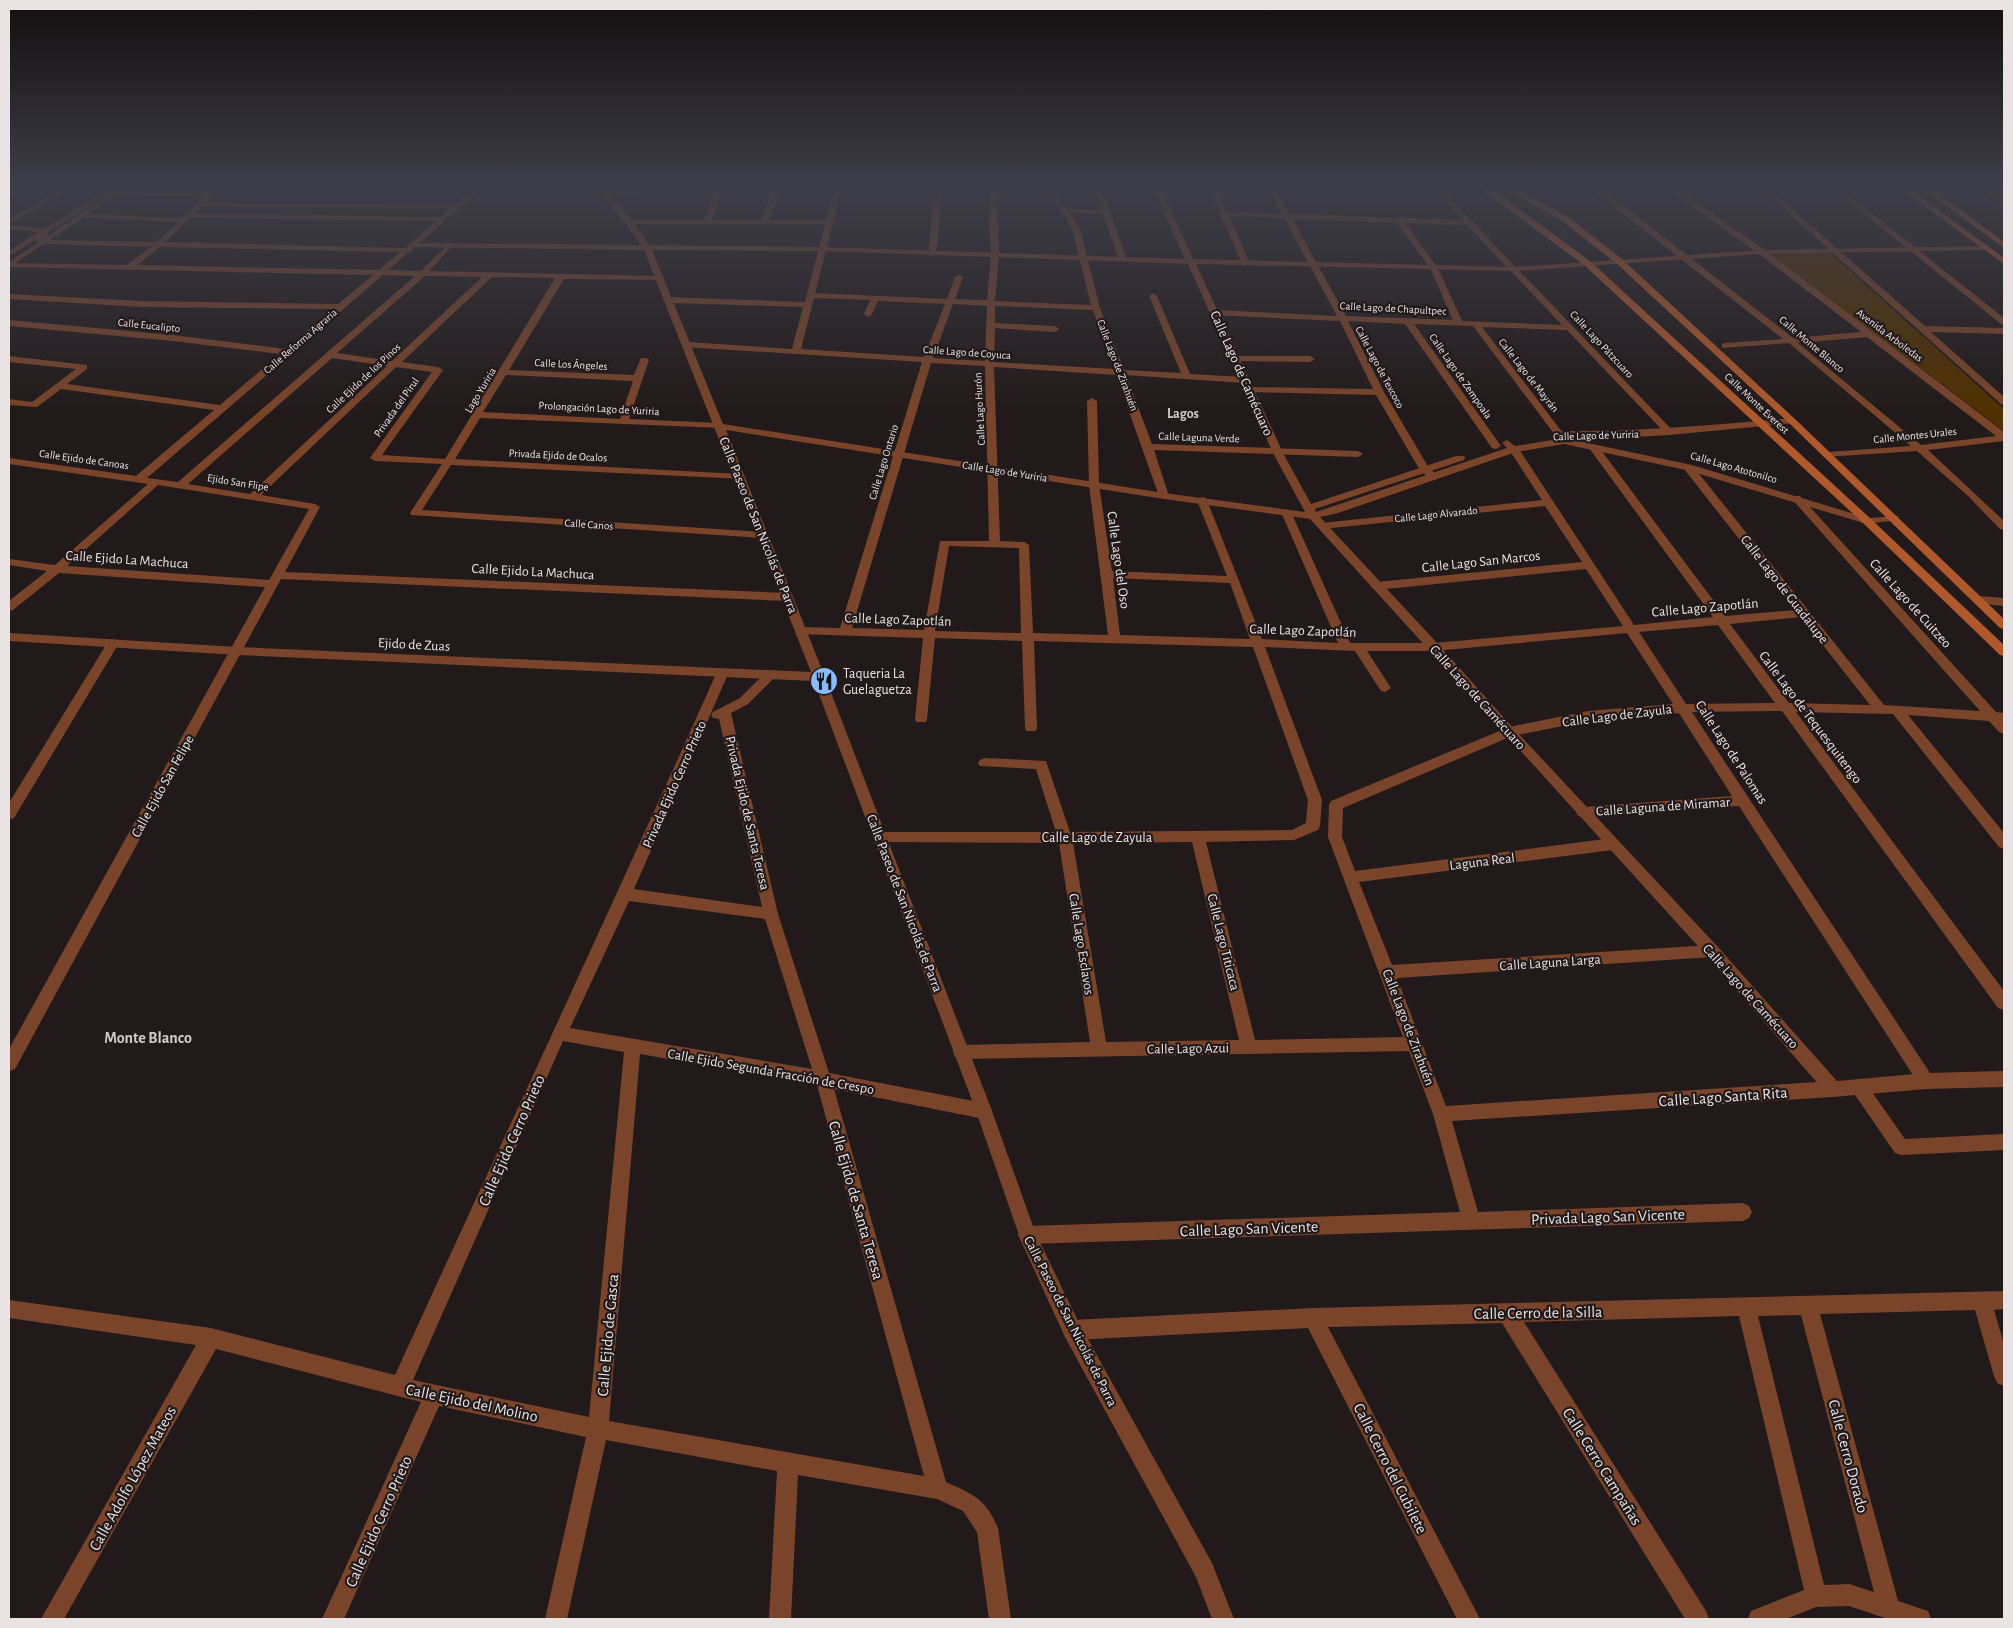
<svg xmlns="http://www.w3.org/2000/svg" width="2013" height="1628" viewBox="0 0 2013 1628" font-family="'Alegreya Sans',sans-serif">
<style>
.green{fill:#503000}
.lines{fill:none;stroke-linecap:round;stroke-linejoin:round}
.minor{fill:#79442a;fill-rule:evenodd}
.tertiary{fill:#79442a;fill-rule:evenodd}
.secondary{fill:#ae582b;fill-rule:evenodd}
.labels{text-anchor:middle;stroke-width:4.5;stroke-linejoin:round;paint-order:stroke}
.far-street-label{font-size:11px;fill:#e9e3e3;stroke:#221a1a}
.street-label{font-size:14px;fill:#e9e3e3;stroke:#221a1a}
.far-quarter-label{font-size:14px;font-weight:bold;fill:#d3c8c7;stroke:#221a1a}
.poi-label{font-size:14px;fill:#e9e3e3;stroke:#221a1a;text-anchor:start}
.quarter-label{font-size:16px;font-weight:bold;fill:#d3c8c7;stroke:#221a1a}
.near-street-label{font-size:16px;fill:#e9e3e3;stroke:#221a1a}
</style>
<rect width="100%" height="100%" fill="#221a1a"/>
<path class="green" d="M1829 252 2004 409V431L1770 255Z"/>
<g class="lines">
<path class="minor" d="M115 184H123L121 191 208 193 218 184H224L207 203 456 204 480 184H488L388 270 421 271 449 243 453 245 429 271 663 276 664 278 660 280 564 279 509 370 634 375 641 358H647L649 360 629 419 720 423 725 426 723 428 480 418 455 459 740 474 744 475V479L451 465 422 510 763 532 768 535 763 538 411 515 410 513 442 464 375 461 370 458 432 372 396 367 261 495 315 504 320 507 285 572 787 593 793 597 787 601 281 579 15 1069 9 1071V1049L265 587 59 573 13 610 9 611V601L47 571 9 565V559L55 565 148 484 9 464V458L136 476 214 410 61 389 37 407 9 405V399L32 402 76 369 9 362V356L87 365V369L67 384 220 405 280 354 173 341 9 326V320L173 335 286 349 332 309 141 307 9 299V294L141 301 338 304 373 275 9 267V263L127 265 151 247 40 244 36 242 38 239 9 256V251L38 232 9 229V225L44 229 102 192 67 191 9 224V219L57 191 26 190 9 200V195L25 186 109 188ZM113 191 117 195 204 197 182 218 83 214 79 216 83 218 178 222 157 242 45 240 49 232ZM202 207 451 208 441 217 195 214ZM190 218 436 221 405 248 165 242ZM160 247 400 252 379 270 137 265ZM383 275 415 276 178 482 147 478ZM425 276 482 277 392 361 337 353ZM492 277 555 278 445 459 382 455 443 370 438 367 402 362ZM332 358 387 366 250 494 188 484ZM506 375 633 381 620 419 483 412ZM158 485 309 509 269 580 67 566Z
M756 184H801L797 186 781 187 769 220H826L835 184H843L815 293 947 299 955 277 959 275 963 277 955 299 987 300 991 256 988 184H996L999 256 995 301 1091 305 1072 229 1062 212 1038 184H1046L1067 209 1101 210 1092 184H1100L1127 260 1126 262 1119 260 1103 214 1070 213 1080 229 1100 308 1124 370 1181 373 1149 296 1153 293 1157 296 1190 374 1244 377 1249 380 1244 383 1126 375 1152 444 1358 451 1363 454 1358 457 1154 450 1169 496 1164 499 1159 496 1116 375 994 367 1000 541 1024 542 1029 545 1033 633 1108 635 1089 485 1087 401 1092 398 1097 401 1099 485 1112 571 1227 576 1197 500 1202 497 1206 498 1262 639 1338 643 1281 512 1286 509 1291 512 1350 643H1434L1623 626 1586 569 1376 590 1370 586 1376 582 1582 562 1545 506 1322 529 1317 526 1322 523 1542 500 1510 451 1502 443 1507 440 1519 449 1634 625 1713 617 1589 448 1594 445 1598 446 1725 616 1795 610 1684 469V465H1692L1884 705 1980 711 1791 498 1792 496H1800L1996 712 2004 713V734L1999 732 1989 721 1908 715 2004 833V849L1999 847 1893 714 1796 712 2004 991V1010L1998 1008 1782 711 1692 712 1932 1076 1934 1081 1932 1086 1926 1089 1920 1086 1739 806 1583 817 1578 816 1576 812 1578 808 1583 807 1732 796 1679 713 1588 721 1512 736 1343 808 1342 837 1355 871 1613 838 1618 840 1620 844 1618 848 1613 850 1359 882 1392 965 1712 945 1717 946 1720 951 1717 956 1712 957 1397 978 1446 1106 1833 1081 1839 1084 1841 1089 1839 1094 1833 1097 1452 1121 1478 1212 1743 1203 1749 1206 1752 1212 1749 1218 1743 1221 1027 1244 1021 1241 1018 1235 1021 1229 1027 1226 1460 1212 1433 1114 1409 1051 961 1059 955 1057 953 1052 955 1047 961 1045 1090 1042 1059 843 880 842 875 841 873 837 875 833 880 832H1056L1036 769 980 766 978 763 980 760 985 758 1046 761 1070 832 1292 830 1306 823 1308 800 1253 647 1034 641 1037 728 1036 731H1026L1025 728 1022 641 935 638 927 719 926 722H916L915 719 923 638 797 634 795 631 797 628 801 627 840 628 922 362 685 347 684 345 688 342 792 349 803 307 669 303 665 300 669 297 805 302 825 224H629L625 222 626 220H704L716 190 605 196 601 194 605 192ZM773 187 761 220H712L723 190ZM814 298 870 300 864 314 868 317 872 314 878 301 945 304 924 357 801 349ZM953 304 987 306 985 361 933 358ZM995 306 1093 310 1114 369 994 362 995 328 1055 332 1059 329 1055 326 995 323ZM931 363 985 366 989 541H940L924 630 852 628ZM949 546 1019 548 1021 633 935 631ZM1113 578 1230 583 1250 639 1120 635ZM1801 617 1870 705 1789 703 1730 624ZM1718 625 1775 703 1686 704 1639 632ZM1627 633 1673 704 1588 711 1509 727 1331 801 1329 805 1328 837 1403 1037 1255 1040 1206 842 1294 840 1318 830 1320 826 1322 800 1265 647 1355 651 1381 691 1385 692 1391 688 1367 651H1434ZM1192 842 1239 1040 1106 1042 1073 843Z
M935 184H943L936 254 932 256 928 254Z
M1207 184H1215L1227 212 1282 214 1265 184H1273L1275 189 1481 184H1576L1572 186 1441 189 1674 432 1669 435 1666 434 1567 330 1482 327 1569 441 1564 444 1561 443 1473 326 1414 324 1501 446 1496 449 1492 448 1405 324 1348 321 1384 392 1429 468 1440 477 1435 480 1421 472 1376 395 1245 392V388L1248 387 1373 389 1340 321 1211 315 1210 313 1214 310 1337 316 1284 218 1229 216 1250 264 1243 266ZM1433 189 1463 220 1289 214 1278 193ZM1292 219 1397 223 1430 268 1453 320 1346 316ZM1405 223 1467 225 1562 325 1462 321 1438 268Z
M1756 184H1764L1925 326 2004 328V334L1931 332 2004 397V405L2001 404Z
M1827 184H1835L2004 318V325L2001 324Z
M1973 184H1982L2004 199V204Z
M1594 187H1600L1793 338 1861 332 1759 254 1669 190 1676 188 1765 250 2004 432V441L1928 450 2004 521V530L2000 529 1968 496 1917 451 1824 457 1823 455 1828 452 1911 446 1789 343 1722 348V344L1725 343 1783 339 1594 191ZM1867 337 1996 436 1921 445 1798 343Z
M1234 356H1310L1315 359 1310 362 1231 361 1229 359Z
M1978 596 2004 598V606L1974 603 1972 600Z
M113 639 119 643 14 818 9 819V803L109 640Z
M722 670 728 674 634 889 762 907 719 719 713 718 711 715 713 712 740 698 766 672H774L776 675 774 678 748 704 731 713 778 914 829 1073 984 1103 990 1105 992 1111 990 1117 984 1119 834 1089 946 1482C973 1494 986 1499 998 1528L1011 1619H989L977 1532 963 1511 937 1499 798 1475 791 1619H769L777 1471 606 1440 567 1619H545L586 1437 439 1406 344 1619H322L421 1402 216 1349 64 1619H41L196 1345 9 1318V1300L211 1328 395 1375C502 1141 611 909 716 674ZM629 901 765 919 812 1069 570 1028ZM563 1041 624 1052 589 1417 413 1380ZM640 1054 817 1085 924 1476 609 1421Z
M1859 1079 1865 1082 1905 1139 2004 1134V1150L1901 1155 1895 1153 1853 1092 1851 1087 1853 1082Z
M2004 1291V1309L1994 1310 2004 1344V1386L1997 1383 1994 1376 1975 1310 1820 1314 1898 1601 1928 1611 1931 1619H1888L1849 1606 1816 1607 1786 1619H1748L1751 1611 1804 1590 1739 1316 1524 1322 1706 1611 1709 1619H1685L1502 1323 1328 1327 1480 1619H1457L1308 1328 1072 1340 1065 1337 1062 1330 1065 1323 1072 1320 1313 1308ZM1801 1315 1874 1592 1849 1584 1824 1585 1758 1316Z"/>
<path class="tertiary" d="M125 184H134L9 267V262Z
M592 184H600L632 220 649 245 823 247 1185 259 1151 184H1159L1193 259 1515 267 1762 250 1987 246V250H1984L1762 254 1515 271 1196 264 1283 453 1311 504 1456 456H1464L1465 458 1464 460 1315 509 1316 512 1510 447 1564 438 1692 465 1868 518 1898 516 1899 518 1898 520 1867 524 1686 470 1564 444 1516 452 1338 513 1320 517 1438 644 1514 729 1717 946 1837 1081 1926 1073 2004 1071V1087L1926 1089 1833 1097 1827 1094 1707 956 1310 519 1164 499 726 430 825 677 992 1111 1035 1232 1079 1323 1212 1563 1234 1619H1212L1196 1577 1065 1337 1021 1241 976 1111 814 681 237 655 9 641V633L237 647 811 672 644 250 414 247 410 245 414 243 641 245 626 224ZM652 250 823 251 1188 264 1273 453 1305 512 1164 493 723 424Z
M1792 418 1795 419V423L1669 435 1618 438 1561 437 1556 434 1561 431C1639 432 1715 425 1792 418Z"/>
<path class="secondary" d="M1479 184H1485L1590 261 1871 519 2004 645V656L2000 655 1863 523 1584 265 1479 188Z
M1498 184H1507L1568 217 1622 259 1795 419 2004 619V629L2000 628 1789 423 1616 263 1562 221Z
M1894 184H1903L2004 258V264Z
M1917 184H1926L2004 242V248Z"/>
</g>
<linearGradient id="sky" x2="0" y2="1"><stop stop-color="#130e0e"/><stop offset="0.45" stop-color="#3e3e49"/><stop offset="1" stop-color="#3e3e49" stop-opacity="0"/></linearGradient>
<rect width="2013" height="412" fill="url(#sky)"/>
<defs>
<g id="restaurant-disc" transform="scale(1.4375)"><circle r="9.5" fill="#87bbfb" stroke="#221a1a"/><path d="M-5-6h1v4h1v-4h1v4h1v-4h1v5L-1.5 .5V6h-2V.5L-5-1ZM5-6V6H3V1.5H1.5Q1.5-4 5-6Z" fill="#111"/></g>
</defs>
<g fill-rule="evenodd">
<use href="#restaurant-disc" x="824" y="681"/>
</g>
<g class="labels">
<g class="far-street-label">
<text transform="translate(1393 308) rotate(3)" y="4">Calle Lago de Chapultpec</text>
<text transform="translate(149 325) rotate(6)" y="4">Calle Eucalipto</text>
<text transform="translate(1890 335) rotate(37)" y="4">Avenida Arboledas</text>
<text transform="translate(300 341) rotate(-41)" y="4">Calle Reforma Agraria</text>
<text transform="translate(1602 344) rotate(47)" y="4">Calle Lago Pátzcuaro</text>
<text transform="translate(1812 344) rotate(40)" y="4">Calle Monte Blanco</text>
<text transform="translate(967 352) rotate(4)" y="4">Calle Lago de Coyuca</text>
<text transform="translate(571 364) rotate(3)" y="4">Calle Los Ángeles</text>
<text transform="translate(1118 365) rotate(69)" y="4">Calle Lago de Zirahuén</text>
<text transform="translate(1380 367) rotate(62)" y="4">Calle Lago de Texcoco</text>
<text transform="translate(1529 375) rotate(52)" y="4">Calle Lago de Mayrán</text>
<text transform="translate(1461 376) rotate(55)" y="4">Calle Lago de Zempoala</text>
<text transform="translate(363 378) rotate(-43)" y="4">Calle Ejido de los Pinos</text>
<text transform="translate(480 390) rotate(-59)" y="4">Lago Yuriria</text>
<text transform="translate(1757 403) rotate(43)" y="4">Calle Monte Everest</text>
<text transform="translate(396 407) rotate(-55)" y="4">Privada del Pirul</text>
<text transform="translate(599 408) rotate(3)" y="4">Prolongación Lago de Yuriria</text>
<text transform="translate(979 409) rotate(-93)" y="4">Calle Lago Hurón</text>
<text transform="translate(1596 435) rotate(-2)" y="4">Calle Lago de Yuriria</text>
<text transform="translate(1915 435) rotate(-6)" y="4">Calle Montes Urales</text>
<text transform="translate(1199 437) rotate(2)" y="4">Calle Laguna Verde</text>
<text transform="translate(558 455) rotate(3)" y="4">Privada Ejido de Ocalos</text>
<text transform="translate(84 459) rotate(8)" y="4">Calle Ejido de Canoas</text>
<text transform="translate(883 462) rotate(-73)" y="4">Calle Lago Ontario</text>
<text transform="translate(1734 467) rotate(16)" y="4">Calle Lago Atotonilco</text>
<text transform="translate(1005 471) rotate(9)" y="4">Calle Lago de Yuriria</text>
<text transform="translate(238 482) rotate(9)" y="4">Ejido San Flipe</text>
<text transform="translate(1436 514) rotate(-6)" y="4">Calle Lago Alvarado</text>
<text transform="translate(589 524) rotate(4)" y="4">Calle Canos</text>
</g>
<g class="street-label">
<text transform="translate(1242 373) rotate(66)" y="5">Calle Lago de Camécuaro</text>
<text transform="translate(759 525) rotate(68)" y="5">Calle Paseo de San Nicolás de Parra</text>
<text transform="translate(127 559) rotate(4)" y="5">Calle Ejido La Machuca</text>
<text transform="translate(1119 560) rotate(82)" y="5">Calle Lago del Oso</text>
<text transform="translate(1481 561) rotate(-6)" y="5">Calle Lago San Marcos</text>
<text transform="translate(533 571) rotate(3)" y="5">Calle Ejido La Machuca</text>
<text transform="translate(1785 589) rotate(52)" y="5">Calle Lago de Guadalupe</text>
<text transform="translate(1911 603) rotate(48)" y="5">Calle Lago de Cuitzeo</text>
<text transform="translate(1705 607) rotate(-5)" y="5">Calle Lago Zapotlán</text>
<text transform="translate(898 619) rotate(2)" y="5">Calle Lago Zapotlán</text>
<text transform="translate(1303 630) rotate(2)" y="5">Calle Lago Zapotlán</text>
<text transform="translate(414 644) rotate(3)" y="5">Ejido de Zuas</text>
<text transform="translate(1478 697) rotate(48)" y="5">Calle Lago de Camécuaro</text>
<text transform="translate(1617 715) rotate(-7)" y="5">Calle Lago de Zayula</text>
<text transform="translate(1811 717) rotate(53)" y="5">Calle Lago de Tequesquitengo</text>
<text transform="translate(1732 752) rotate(57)" y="5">Calle Lago de Palomas</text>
<text transform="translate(674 784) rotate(-66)" y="5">Privada Ejido Cerro Prieto</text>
<text transform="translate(162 786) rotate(-61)" y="5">Calle Ejido San Felipe</text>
<text transform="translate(1663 806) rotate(-4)" y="5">Calle Laguna de Miramar</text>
<text transform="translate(748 813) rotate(77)" y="5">Privada Ejido de Santa Teresa</text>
<text x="1097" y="842">Calle Lago de Zayula</text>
<text transform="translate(1482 861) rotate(-7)" y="5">Laguna Real</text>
<text transform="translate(905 903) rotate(69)" y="5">Calle Paseo de San Nicolás de Parra</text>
<text transform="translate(1224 942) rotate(76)" y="5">Calle Lago Titicaca</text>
<text transform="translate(1082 944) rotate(81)" y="5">Calle Lago Esclavos</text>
<text transform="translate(1550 962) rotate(-4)" y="5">Calle Laguna Larga</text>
<text transform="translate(1751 996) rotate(48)" y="5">Calle Lago de Camécuaro</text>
<text transform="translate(1409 1027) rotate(69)" y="5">Calle Lago de Zirahuén</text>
<text transform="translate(1188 1048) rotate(-1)" y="5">Calle Lago Azui</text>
<text transform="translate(771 1071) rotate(10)" y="5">Calle Ejido Segunda Fracción de Crespo</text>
<text transform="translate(1071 1321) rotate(63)" y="5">Calle Paseo de San Nicolás de Parra</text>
</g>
<g class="far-quarter-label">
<text x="1183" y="418">Lagos</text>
</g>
<g class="poi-label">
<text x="843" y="678">Taqueria La<tspan x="843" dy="16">Guelaguetza</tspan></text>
</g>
<g class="quarter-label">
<text x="148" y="1043">Monte Blanco</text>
</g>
<g class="near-street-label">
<text transform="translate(1723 1096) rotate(-4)" y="6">Calle Lago Santa Rita</text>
<text transform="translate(511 1140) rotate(-66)" y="6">Calle Ejido Cerro Prieto</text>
<text transform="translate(857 1200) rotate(74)" y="6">Calle Ejido de Santa Teresa</text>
<text transform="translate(1608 1216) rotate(-2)" y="6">Privada Lago San Vicente</text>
<text transform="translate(1249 1228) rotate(-2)" y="6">Calle Lago San Vicente</text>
<text transform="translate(1538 1312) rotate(-1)" y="6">Calle Cerro de la Silla</text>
<text transform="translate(607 1335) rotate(-85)" y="6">Calle Ejido de Gasca</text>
<text transform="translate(472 1402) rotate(12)" y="6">Calle Ejido del Molino</text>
<text transform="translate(1849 1456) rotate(75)" y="6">Calle Cerro Dorado</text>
<text transform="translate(1603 1466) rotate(58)" y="6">Calle Cerro Campañas</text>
<text transform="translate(1391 1468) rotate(63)" y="6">Calle Cerro del Cubilete</text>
<text transform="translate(132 1478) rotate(-61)" y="6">Calle Adolfo López Mateos</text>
<text transform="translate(378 1521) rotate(-66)" y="6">Calle Ejido Cerro Prieto</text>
</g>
</g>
<rect width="2013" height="1628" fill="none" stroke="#e9e3e3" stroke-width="20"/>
</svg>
